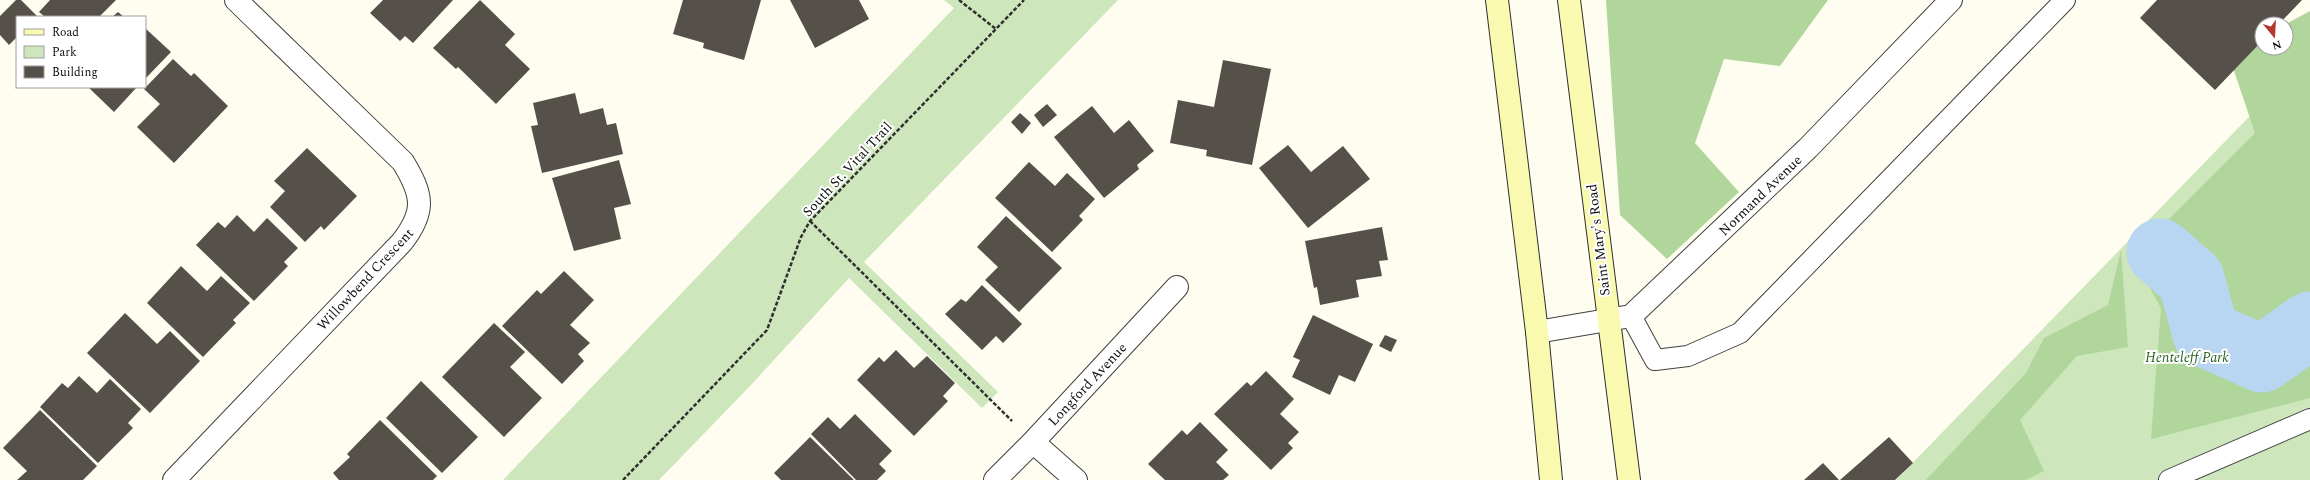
<svg xmlns="http://www.w3.org/2000/svg" width="2310" height="480" viewBox="0 0 2310 480" font-family="Spectral,serif">
<style>
.green{fill:#cde6bb}
.forest{fill:#b0d69c}
.lines{fill:none;stroke-linecap:round;stroke-linejoin:round}
.river{stroke:#b8d6f2;stroke-width:67}
.building{fill:#56504b}
.lane-casing{stroke:#414141;stroke-width:22}
.street-casing{stroke:#414141;stroke-width:24}
.secondary-casing{stroke:#303030;stroke-width:24}
.path{stroke:#303030;stroke-width:2.5;stroke-dasharray:4 2;stroke-linecap:butt}
.lane{stroke:#fff;stroke-width:20}
.street{stroke:#fff;stroke-width:22}
.secondary{stroke:#f9f9af;stroke-width:22}
.labels{text-anchor:middle;stroke-width:4;stroke-linejoin:round;paint-order:stroke}
.street-label{font-size:14px;fill:#0e0e0e;stroke:#fff}
.park-label{font-size:14px;font-style:italic;fill:#296123;stroke:#fff}
</style>
<rect width="100%" height="100%" fill="#fefdf0"/>
<path class="green" d="M944 0H1118L864 262 998 392 982 408 849 278 751 385 659 480H503L954 8Z
M2310 54V480H1896Z"/>
<path class="forest" d="M1606 0H1828L1780 66 1724 59 1695 143 1739 192 1667 259 1620 215Z
M2310 11V398L2151 439 2161 308 2132 256 2255 133 2229 56 2262 38V48H2286V24Z
M2121 250 2128 347 2077 356 2020 420 2044 471 2026 480H1926L2026 373 2044 338 2108 305Z"/>
<g class="lines">
<path class="river" d="M2160 252 2191 279 2206 334 2262 359 2310 325"/>
</g>
<path class="building" d="M16 0H21L38 17H17V37L9 45 0 35V16Z
M50 0H116L99 17H45L39 12Z
M383 0H453L413 43 405 36 400 41 370 13Z
M480 0 515 34 505 45 530 69 496 104 458 67 456 69 433 48Z
M683 0H761L744 60 703 48 704 43 673 34Z
M790 0H859L869 19 815 48Z
M2157 0H2302L2279 24H2262V41L2215 90 2140 18Z
M118 12 124 17H112Z
M145 28 171 52 145 79Z
M173 59 191 76 194 73 228 106 174 163 137 127 160 104 144 89Z
M1223 60 1271 69 1252 165 1206 156 1207 150 1170 143 1178 100 1214 107Z
M88 87H137L114 112Z
M575 93 580 114 603 108 607 125 616 123 623 154 542 173 531 126 538 125 533 103Z
M1047 104 1057 115 1043 127 1034 115Z
M1092 106 1114 133 1129 120 1154 151 1137 165 1139 169 1104 198 1054 137Z
M1020 113 1031 123 1022 134 1011 122Z
M1288 145 1311 172 1343 146 1370 179 1308 228 1259 168Z
M307 148 357 196 324 230 321 226 305 242 270 207 285 191 274 181Z
M619 160 631 204 614 208 621 239 574 251 552 178Z
M1029 162 1055 186 1067 173 1095 199 1079 216 1083 220 1052 252 995 198Z
M237 215 254 232 267 218 298 248 284 262 288 266 254 301 196 245 218 222 225 228Z
M1006 216 1062 268 1019 312 985 280 998 267 977 247Z
M1382 227 1388 260 1379 261 1382 276 1356 280 1359 297 1320 305 1317 287 1314 288 1305 241Z
M181 266 207 291 221 276 250 303 233 320 236 323 203 357 147 303Z
M564 271 594 300 570 325 590 343 578 354 584 361 562 384 502 326 537 290 541 294Z
M982 285 1022 324 1003 343 996 336 982 350 945 314 961 299 966 302Z
M125 313 157 344 170 331 200 361 150 413 87 353Z
M1313 315 1373 344 1355 382 1339 375 1330 395 1292 377 1300 360 1293 357Z
M494 323 525 352 510 367 542 398 504 437 442 377Z
M1385 335 1397 340 1391 352 1379 346Z
M896 350 914 368 927 356 955 383 943 396 948 401 914 436 857 380 879 357 884 362Z
M1266 371 1294 399 1280 414 1299 432 1288 443 1293 448 1271 470 1214 414 1247 382 1251 386Z
M79 376 97 393 110 379 141 409 128 423 133 428 98 463 40 407 62 383 68 388Z
M421 381 478 437 442 473 386 418Z
M40 410 97 466 83 480H17L27 471 3 448Z
M855 414 892 451 879 464 886 471 877 480H856L811 434 828 417 840 429Z
M380 420 437 476 433 480H339L333 473 350 457 347 454Z
M1200 422 1228 450 1216 462 1229 475 1223 480H1165L1148 464 1182 430 1187 435Z
M810 437 854 480H781L774 473Z
M1889 437 1913 463 1895 480H1840Z
M1823 463 1839 480H1804Z"/>
<g class="lines">
<g class="lane-casing">
<path id="lane" d="M1631 316 1655 360 1688 356 1740 333 2065 0
M2169 480 2310 419"/>
</g>
<g class="street-casing">
<path id="street" d="M1537 332 1631 316 1808 148 1951 0
M1033 442 1076 480
M174 480 402 242C426 211 423 195 403 162L236 0
M995 480 1033 442 1177 287"/>
</g>
<g class="secondary-casing">
<path id="secondary" d="M1497 0 1537 332 1551 480
M1569 0 1629 480"/>
</g>
<path class="path" d="M959 0 996 29
M810 221 1012 421
M623 480 767 330 801 237 810 221 1024 0"/>
<use href="#lane" class="lane"/>
<use href="#street" class="street"/>
<use href="#secondary" class="secondary"/>
</g>
<g class="labels">
<g class="street-label">
<text transform="translate(847 169) rotate(-47)" y="5">South St. Vital Trail</text>
<text transform="translate(1760 195) rotate(-44)" y="5">Normand Avenue</text>
<text transform="translate(1598 240) rotate(-97)" y="5">Saint Mary's Road</text>
<text transform="translate(365 279) rotate(-47)" y="5">Willowbend Crescent</text>
<text transform="translate(1087 384) rotate(-47)" y="5">Longford Avenue</text>
</g>
<g class="park-label">
<text x="2187" y="362">Henteleff Park</text>
</g>
</g>
<rect x="16" y="16" width="130" height="72" fill="#ffffff" stroke="#9f9f9f"/>
<rect x="24" y="29" width="20" height="6" fill="#f9f9af" stroke="#9f9f9f"/>
<text x="52" y="36" font-size="12" fill="#0e0e0e">Road</text>
<rect x="24" y="46" width="20" height="12" fill="#cde6bb" stroke="#9f9f9f"/>
<text x="52" y="56" font-size="12" fill="#0e0e0e">Park</text>
<rect x="24" y="66" width="20" height="12" fill="#56504b" stroke="#9f9f9f"/>
<text x="52" y="76" font-size="12" fill="#0e0e0e">Building</text>
<g transform="translate(2274 36) rotate(162)"><circle r="19" fill="#ffffff" stroke="#9f9f9f"/>
<path d="M0-3L7 15L0 10L-7 15Z" fill="#b43730"/>
<text y="-6" font-size="11" font-weight="bold" text-anchor="middle" fill="#0e0e0e">N</text>
</g>
</svg>
